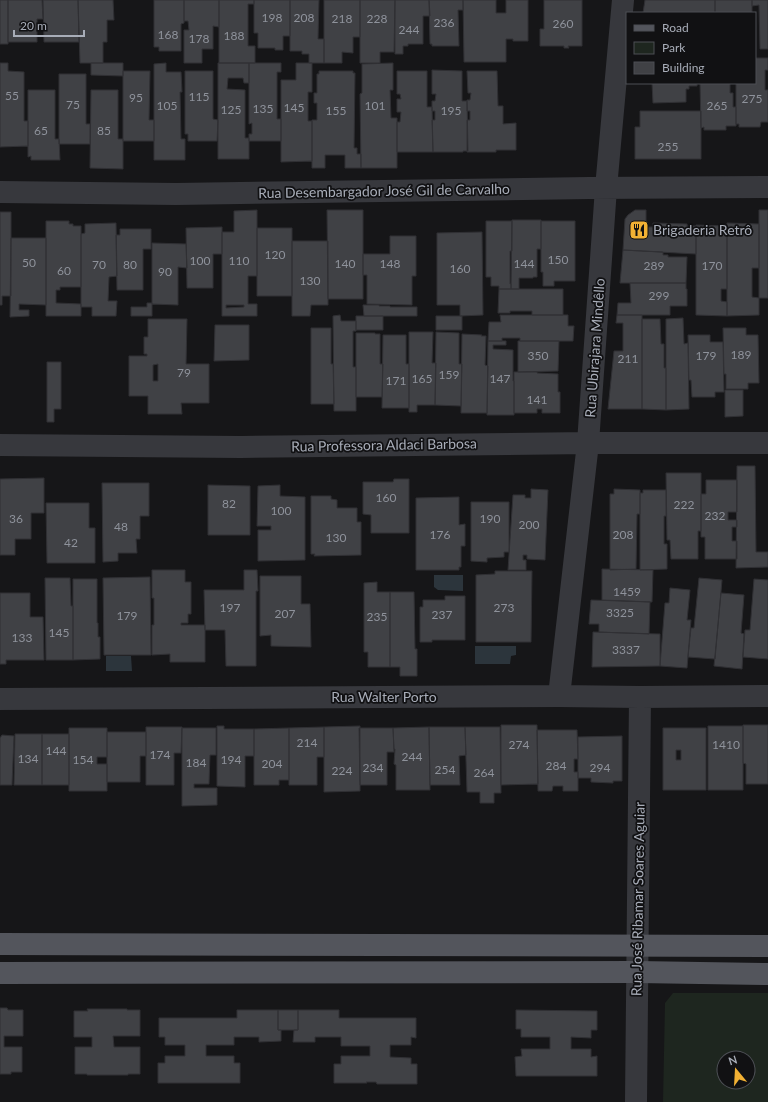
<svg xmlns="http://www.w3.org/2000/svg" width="768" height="1102" viewBox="0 0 768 1102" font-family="Lato,sans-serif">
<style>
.green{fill:#1e261f;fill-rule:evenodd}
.water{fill:#2c353c}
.building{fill:#404145;stroke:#303034;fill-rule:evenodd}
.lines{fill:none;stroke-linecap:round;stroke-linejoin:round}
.minor{stroke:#37383d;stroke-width:22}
.major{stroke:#53555c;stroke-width:22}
.labels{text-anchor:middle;stroke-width:3.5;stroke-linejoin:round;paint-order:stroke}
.number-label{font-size:12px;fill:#8e929b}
.street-label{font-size:14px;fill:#a8adb8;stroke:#111113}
.poi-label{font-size:14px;fill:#a8adb8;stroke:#111113;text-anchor:start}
</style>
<rect width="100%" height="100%" fill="#161618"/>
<path class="green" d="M673 993H768V1102H663L665 1003ZM724 1058H748V1082H724Z"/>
<path class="water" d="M434 575H463V591L438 590 434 587Z
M475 646H516V655L511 656 510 664H475Z
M106 656H131L132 671H106Z"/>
<path class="building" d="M0 0H8V44H0Z
M8 0H42L43 19H37V42H8Z
M43 0H78L79 42H44Z
M78 0H113L114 20H107V42H103V63H80Z
M154 0H184V23L181 24V51H159V47H154Z
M184 0H219V27L213 26V49H202V63H184V30H189L188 21H184Z
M219 0H254V4H248V46H255V63H219Z
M254 0H290V36H283V50H275V48H258V33H254Z
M290 0H319L318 39H324V63H309V54H302V51H290Z
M324 0H360V37H353V53L342 52V63H324Z
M360 0H395L394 52H380V63H360Z
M395 0H429L430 16H423V44H408V46H403V54H395Z
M429 0H463V10H458L459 46H432V44H430Z
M463 0H496V13H506V0H528V41H513V39H506V62H464Z
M544 0H582V46H568L569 48H564V46H540V29H544Z
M645 0H715V13H643Z
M715 0H752V13H715Z
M752 0H768V49H760L759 5 752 6Z
M755 58H768V70H765V90H768V122H761L760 127H739V124H736V83H755Z
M0 63H8V71L24 72V121H28V146L0 147Z
M91 63H123V76L91 75Z
M166 63V72H181L182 92H180L181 139H185V160H154V64Z
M218 63H249V83H244L243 78H228L227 89 245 90V138H249V159H218Z
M249 63H281V72H277V119H281V141H249V134H252V123L249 124Z
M296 63H312V92H308V121H312V161L281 162V80H296Z
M393 63V90H390L391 118H397V168H361L360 94 362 93V64Z
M432 70 462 71V101H467L468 151H463V152H433L432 120H435V111H432V101H435L436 94H432Z
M123 71H150L149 120H154V141H123Z
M185 71H213V119L218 120 217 141H188V134H185Z
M319 71H353V73H355L354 148H357V154H361V168H345V155H325V168H312V120H317V103H314V93H317V74H319Z
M397 71H427V107H432L433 152H397V122H400L401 112H397V99H401L400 94H397Z
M467 71H497L498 106H503V124L516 123V150H496V152H467V120H470V111H467V100H470L471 93H468Z
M59 74H86V124H90V144H59Z
M652 83H697V86H689V89H686V102L653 103Z
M700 83H730V93H733V107H736V126H726V130H704V127L701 128Z
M28 90H55V139H59L60 160H31V156L28 157Z
M91 90H118V139H123V169L90 168Z
M640 111H701V159H635V127H640Z
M257 210V276H248V304H257V316H222V232H234V211ZM226 305H244V307L226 308Z
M327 210H363V299H328Z
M635 210H646V227H653V223L687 224V226H696V254L623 250 625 219 628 215Z
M759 210H768V298H759Z
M0 212H11V296H2V305H0Z
M512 220H541V249H537V277H533V278H519V289H511Z
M46 221H69V224H73V226H81V287H60V290H56V303L81 304V316H46Z
M486 221H512V251H510V284H511V289H499V286H491V277H486Z
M541 221H575V281H554V286H543V272H541Z
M116 223 117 276 109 277 108 301H117L116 316H92V307H81V234L85 233V224Z
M727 223 759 224V268H752V297L759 298V315L727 316Z
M696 225 727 226V289H721V301L727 302V316L696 315Z
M222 227V254H213V288H187L186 228Z
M257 228H292V296H257Z
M120 229H151V249H143V290H117L116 235H120Z
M482 232 483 315 460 316V305H437V233Z
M390 236H416V276H412V305L367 304V275H363V254H390Z
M11 238H46V305L19 304V310H29V316L10 317Z
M292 241H328V305H311L310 316H292Z
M152 243 186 244 187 268 178 267V305L152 304Z
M623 250 663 252V255H668V257H687L686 283H620Z
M630 283H686V289H687V306H670V315H617L618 303H631Z
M499 289H563V315H532V311H510V313H498Z
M147 303H152V316H131V307H147Z
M363 305H379V306H390V307H417V316H364Z
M340 315 341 321H356V331H353V367H356V411H334L333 316Z
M500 315H568V326H574L573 341H520V338H502V341H488L489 322H501Z
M617 315H642V409H608L614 351H623V323H616Z
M356 316H383V330H356Z
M436 316H462V330H436Z
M683 318 684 344 688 343 689 409 666 410V319Z
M148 319H187L186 364H209V403H181L182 414H148V396H129V356H147V354H144V337H148ZM158 364V381H153V365Z
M642 319H660L661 344H664V368H666V410L642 409Z
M215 325H249V360L214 361Z
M311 328H331V364H333L334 404H311Z
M723 328H746V335H758L759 383H748V389H726V374H724Z
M409 332H433L432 363H436L435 405H417V412H409Z
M436 332 459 333V364H462L461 406 435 405Z
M356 333H375V334H380V364H383L382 397H356Z
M462 334 482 335 481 336H486L485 365 488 366 487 413H461Z
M383 335H406V364H409V408H382Z
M688 335H710V342H723L724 392H715V397H692L691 380H689Z
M488 341H506V345H493V349L513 350V381H514V415H487Z
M518 341H559L558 371 518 372Z
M47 362H61V409H54V422H47Z
M514 372H537V373L558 374V392H560V413H542V409H537V413H514Z
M725 390H743V416L725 417Z
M737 466H755L756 552H768V567L736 568Z
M666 473H701V531H698V559H671L670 540H667Z
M44 478V513H31V539H15V555H0V479Z
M394 479H409V533H371V515L363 514V482H393Z
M706 480H737V512H728V520H737V527H732V541H737V559H705V537H701V494H706Z
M102 483H149V516H140V539H136L137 553H118V561L103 562Z
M208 485 250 486V535H208Z
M280 485V496L305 497V560L258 561V530H271V526H257L258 486Z
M531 489 548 490 545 560 527 559V555H523V560H526V570H508L513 495H525V498H531Z
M614 489 640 490V514H637L636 569 610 570V494H614Z
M643 490H666V516H664V544H667V569L640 570V493H643Z
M311 496H331V499L337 500V508H357V522H361V555L314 556 315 554H311Z
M459 497V525L465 524V546H461V567H459V570H416V498Z
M471 502H509V552H504V557L487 558V562L471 561Z
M46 503H89V528H95V563H47Z
M602 569 653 570 652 602 602 600Z
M152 570H185V582H191V614H188V623H181V625H205V662H170V654L152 655V625H154V598H152Z
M244 570H257L258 591H256V666H226L225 630H205L204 590H244Z
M495 571H532L531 642H476V575L495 574Z
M260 576H301V604H310L311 647 271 646V635L260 636Z
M150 577 151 655H104L103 578Z
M45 578H70L71 606H73V660H46Z
M699 578 722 580 715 659 688 657 691 628H694Z
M73 579H97V623H98V637H100V659L73 660Z
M754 579 768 580V659L743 657 745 630H750Z
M377 582V592H390V667H368V652H364V583Z
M670 588 690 590 687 620H691L687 668 660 666 665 603H669Z
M390 592H414L415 649H417V676H400V667H390Z
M0 593H30V617H43L44 660H6V664H0Z
M721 593 744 595 741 633 744 634 742 669 714 666Z
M445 596H465V640H432V642H420V607H423V600H445Z
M591 600 650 602 649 634 599 632V624H589Z
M593 632 660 634V666L592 667Z
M501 725H537L538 784 501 785Z
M743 725H768V784H746V764L743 763Z
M217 726H224V729H254V756H245V787L217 786Z
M360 726V791L324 792V727Z
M708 726H743V790H708Z
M146 727H182L181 753H174V785H146Z
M324 727V757H317V785H289V728Z
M429 727H465L466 755 459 756 460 785H430Z
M429 727 430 790H396V765L394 764 395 749H394L393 728Z
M465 727H500L501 793H494V803H480V792H467Z
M69 728H107V757H97V764H107V791H69Z
M182 728H216V755H210L209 784H194V788H217V805L182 806Z
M289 728V780H279V785H254V729Z
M359 728H393L394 752H387V785H360Z
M663 728H706V790H663ZM676 750H681V760H676Z
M537 730H577L578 759H574V772H578V791H563V786H553L552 791H538Z
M107 732H146V756H140V782H107Z
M15 734H42V785H14Z
M42 734H69V785H42Z
M2 735 14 736 12 785H0V738Z
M622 736V781H613V783L591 782V778H578V737Z
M0 1008H7L8 1010H23V1036H4V1047H22V1072H11V1074H0Z
M87 1009H127V1010H140V1036H113L114 1047H140V1074H128V1075H87V1074H75V1047H92V1037H74V1011H88Z
M237 1010H278V1030H281V1041L259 1042V1037H234V1045H206V1056H234V1063H240V1083H158V1063H165V1056H185V1045H165V1037H159V1018H237Z
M278 1010H298V1030H278Z
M298 1010H339V1018H416V1038L411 1037V1045H390V1057L411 1058V1064H417V1084H377L376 1082H366L367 1083H334V1064H341V1056H370V1046H341V1037H315V1042H293L294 1030H298Z
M516 1010 597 1011V1030H591V1038L571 1037V1049H591V1057L597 1056V1076H516L515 1057 522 1056 521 1049H550V1037H521V1029H516Z"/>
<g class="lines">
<path class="minor" d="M0 192 176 194 589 188 768 187
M0 445 241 447 588 443H768
M559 696 588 443 606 188 623 0
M0 699 559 696 640 697 768 696
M636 1102 640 697"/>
<path class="major" d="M0 944 768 946
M0 973 637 972 768 974"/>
</g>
<defs>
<g id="restaurant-square" transform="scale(1)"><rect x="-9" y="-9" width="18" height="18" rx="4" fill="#f2b134" stroke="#111113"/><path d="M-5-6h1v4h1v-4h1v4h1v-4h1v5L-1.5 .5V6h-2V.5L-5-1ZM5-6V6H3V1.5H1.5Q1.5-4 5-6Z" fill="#111"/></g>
</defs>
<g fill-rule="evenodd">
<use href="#restaurant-square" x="639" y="230"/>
</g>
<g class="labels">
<g class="number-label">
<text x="272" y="22">198</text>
<text x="304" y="22">208</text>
<text x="342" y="23">218</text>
<text x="377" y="23">228</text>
<text x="444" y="27">236</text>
<text x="563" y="28">260</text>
<text x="409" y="34">244</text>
<text x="168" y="39">168</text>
<text x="234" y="40">188</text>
<text x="199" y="43">178</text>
<text x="12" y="100">55</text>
<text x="199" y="101">115</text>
<text x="136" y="102">95</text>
<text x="752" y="103">275</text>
<text x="73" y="109">75</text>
<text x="167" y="110">105</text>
<text x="375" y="110">101</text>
<text x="717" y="110">265</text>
<text x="294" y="112">145</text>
<text x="263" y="113">135</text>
<text x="231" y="114">125</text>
<text x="336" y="115">155</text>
<text x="451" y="115">195</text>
<text x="41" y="135">65</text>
<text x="104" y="135">85</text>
<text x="668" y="151">255</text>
<text x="275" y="259">120</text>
<text x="558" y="264">150</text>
<text x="200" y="265">100</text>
<text x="239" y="265">110</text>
<text x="29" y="267">50</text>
<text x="345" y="268">140</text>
<text x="390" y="268">148</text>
<text x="524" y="268">144</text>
<text x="99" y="269">70</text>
<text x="130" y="269">80</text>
<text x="654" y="270">289</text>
<text x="712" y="270">170</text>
<text x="460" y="273">160</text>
<text x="64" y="275">60</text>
<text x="165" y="276">90</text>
<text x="310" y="285">130</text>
<text x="659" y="300">299</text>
<text x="741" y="359">189</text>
<text x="538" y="360">350</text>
<text x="706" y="360">179</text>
<text x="628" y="363">211</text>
<text x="184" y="377">79</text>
<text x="449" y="379">159</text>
<text x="422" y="383">165</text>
<text x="500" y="383">147</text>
<text x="396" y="385">171</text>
<text x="537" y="404">141</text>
<text x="386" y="502">160</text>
<text x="229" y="508">82</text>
<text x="684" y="509">222</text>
<text x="281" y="515">100</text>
<text x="715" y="520">232</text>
<text x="16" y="523">36</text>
<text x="490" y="523">190</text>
<text x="529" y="529">200</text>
<text x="121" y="531">48</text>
<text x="440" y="539">176</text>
<text x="623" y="539">208</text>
<text x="336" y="542">130</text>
<text x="71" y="547">42</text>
<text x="627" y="596">1459</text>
<text x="230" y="612">197</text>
<text x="504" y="612">273</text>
<text x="620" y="617">3325</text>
<text x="285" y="618">207</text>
<text x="442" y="619">237</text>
<text x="127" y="620">179</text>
<text x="377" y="621">235</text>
<text x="59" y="637">145</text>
<text x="22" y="642">133</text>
<text x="626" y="654">3337</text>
<text x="307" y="747">214</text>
<text x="519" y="749">274</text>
<text x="726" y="749">1410</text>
<text x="56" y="755">144</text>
<text x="160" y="759">174</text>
<text x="412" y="761">244</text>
<text x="28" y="763">134</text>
<text x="83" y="764">154</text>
<text x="231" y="764">194</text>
<text x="196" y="767">184</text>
<text x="272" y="768">204</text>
<text x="556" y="770">284</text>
<text x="373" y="772">234</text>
<text x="600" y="772">294</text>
<text x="445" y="774">254</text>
<text x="342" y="775">224</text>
<text x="484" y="777">264</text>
</g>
<g class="street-label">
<text transform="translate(384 191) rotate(-1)" y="5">Rua Desembargador José Gil de Carvalho</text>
<text transform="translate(595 348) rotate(-86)" y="5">Rua Ubirajara Mindêllo</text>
<text transform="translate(384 445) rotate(-1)" y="5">Rua Professora Aldaci Barbosa</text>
<text x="384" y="702">Rua Walter Porto</text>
<text transform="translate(638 899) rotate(-89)" y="5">Rua José Ribamar Soares Aguiar</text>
</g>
<g class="poi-label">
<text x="653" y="235">Brigaderia Retrô</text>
</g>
</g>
<rect x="626" y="12" width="130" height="72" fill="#111113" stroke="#4d4f55"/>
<rect x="634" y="25" width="20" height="6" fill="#53555c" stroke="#4d4f55"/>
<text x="662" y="32" font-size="12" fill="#a8adb8">Road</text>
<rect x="634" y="42" width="20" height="12" fill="#1e261f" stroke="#4d4f55"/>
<text x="662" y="52" font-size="12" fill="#a8adb8">Park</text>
<rect x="634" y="62" width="20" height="12" fill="#404145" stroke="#4d4f55"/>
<text x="662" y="72" font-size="12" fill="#a8adb8">Building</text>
<g transform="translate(736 1070) rotate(342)"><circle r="19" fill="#111113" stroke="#4d4f55"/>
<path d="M0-3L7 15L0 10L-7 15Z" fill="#f2b134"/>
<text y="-6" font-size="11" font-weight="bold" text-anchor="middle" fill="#a8adb8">N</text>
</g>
<path d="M14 30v6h70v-6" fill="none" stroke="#a8adb8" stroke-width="2"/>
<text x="20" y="30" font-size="12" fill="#a8adb8" stroke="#111113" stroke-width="3" paint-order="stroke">20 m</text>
</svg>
